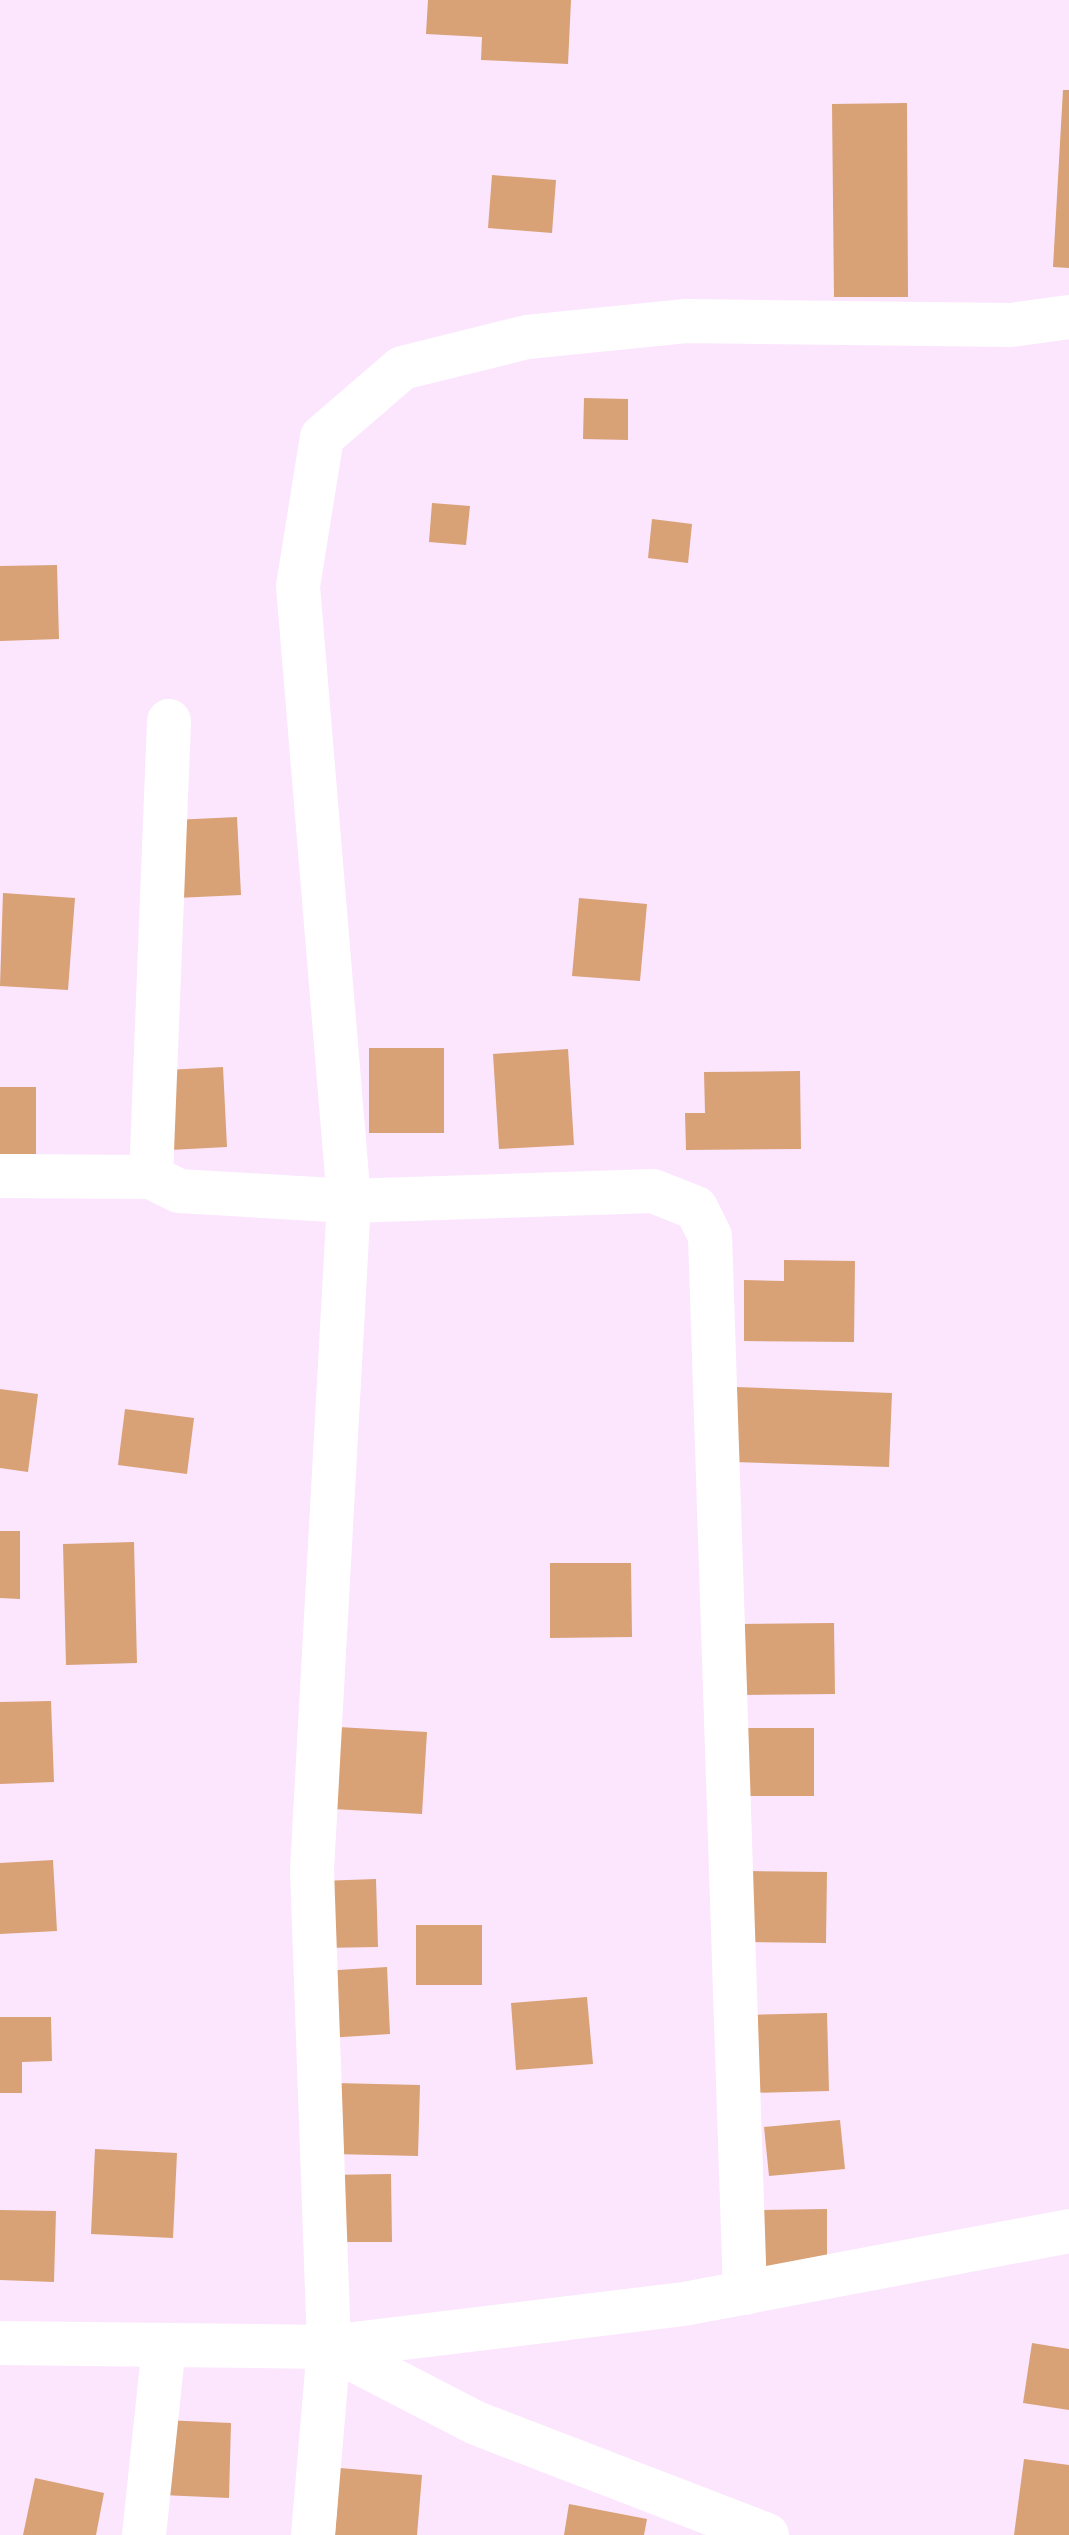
<svg xmlns="http://www.w3.org/2000/svg" width="1069" height="2535" viewBox="0 0 1069 2535" font-family="Poppins,sans-serif">
<style>
.building{fill:#d9a176}
.lines{fill:none;stroke-linecap:round;stroke-linejoin:round}
.minor{stroke:#fff;stroke-width:44}
</style>
<rect width="100%" height="100%" fill="#fbe6fe"/>
<path class="building" d="M428 0H571L568 64 481 60 482 37 426 34Z
M1063 90H1069V268L1053 267Z
M907 103 908 297H834L832 104Z
M492 175 556 180 552 233 488 228Z
M584 398 628 399V440L583 439Z
M432 503 470 506 466 545 429 542Z
M652 519 692 524 688 563 648 558Z
M57 565 59 639 0 641V566Z
M237 817 241 895 176 898 173 820Z
M3 893 75 898 68 990 0 986Z
M579 898 647 904 640 981 572 976Z
M369 1048H444V1133H369Z
M568 1049 574 1145 499 1149 493 1054Z
M223 1067 227 1147 170 1150 166 1070Z
M800 1071 801 1149 686 1150 685 1113H705L704 1072Z
M0 1087H36V1154H0Z
M784 1260 855 1261 854 1342 744 1341V1280L784 1281Z
M736 1387 892 1393 889 1467 734 1462Z
M0 1389 38 1394 28 1472 0 1468Z
M125 1409 194 1418 187 1474 118 1465Z
M0 1531H20V1599L0 1598Z
M134 1542 137 1663 66 1665 63 1544Z
M550 1563H631L632 1637 550 1638Z
M834 1623 835 1694 739 1695 738 1624Z
M51 1701 54 1782 0 1784V1702Z
M338 1727 427 1732 422 1814 333 1809Z
M747 1728H814V1796H747Z
M53 1860 57 1931 0 1934V1863Z
M745 1871 827 1872 826 1943 744 1942Z
M376 1879 378 1947 321 1948 319 1881Z
M416 1925H482V1985H416Z
M387 1967 390 2034 327 2038 322 1971Z
M587 1997 593 2064 516 2070 511 2003Z
M827 2013 829 2091 747 2093 745 2015Z
M0 2017H51L52 2061 22 2062V2093H0Z
M334 2083 420 2085 418 2156 333 2154Z
M840 2120 845 2169 769 2176 764 2127Z
M95 2149 177 2153 173 2238 91 2234Z
M391 2174 392 2242H328L326 2175Z
M827 2209V2275H760L759 2210Z
M0 2210 56 2211 54 2282 0 2280Z
M1032 2343 1069 2349V2410L1023 2403Z
M164 2420 231 2423 229 2498 162 2495Z
M1024 2459 1069 2465V2535H1014Z
M340 2468 422 2475 417 2535H335Z
M35 2478 104 2493 96 2535H23Z
M569 2504 647 2519 644 2535H564Z"/>
<g class="lines">
<path class="minor" d="M0 1176 151 1177 179 1191 349 1201 653 1191 696 1208 710 1236 745 2293
M151 1177 169 721
M0 2343 329 2347 684 2304 1069 2231
M329 2347 476 2423 767 2535
M144 2535 164 2345
M313 2535 329 2347 312 1870 349 1201 298 586 322 437 402 368 527 337 686 321 1011 325 1069 317"/>
</g>
</svg>
